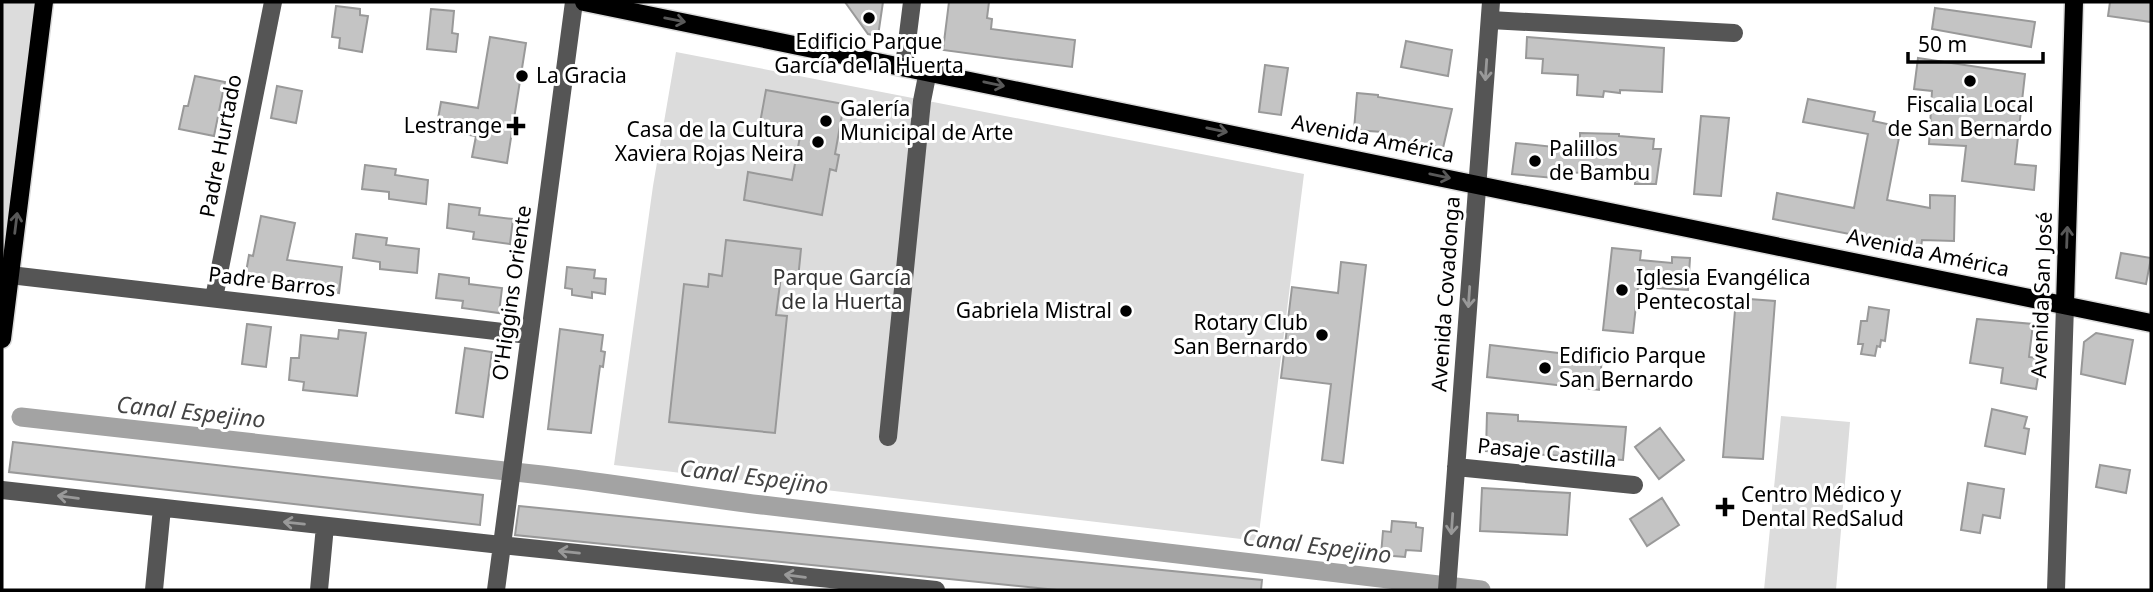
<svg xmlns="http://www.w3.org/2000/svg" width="2153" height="592" viewBox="0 0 2153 592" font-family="'Noto Sans',sans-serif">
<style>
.green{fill:#dcdcdc}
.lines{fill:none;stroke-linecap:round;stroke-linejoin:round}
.canal{stroke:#a3a3a3;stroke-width:19}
.building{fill:#c4c4c4;stroke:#999;stroke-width:2}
.major-casing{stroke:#dbdbdb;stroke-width:21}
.minor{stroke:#555;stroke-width:18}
.major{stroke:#000;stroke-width:18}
.oneway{stroke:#595959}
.oneway2{stroke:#999}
.poi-dot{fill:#000;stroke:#fff;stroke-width:2.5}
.labels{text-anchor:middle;stroke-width:6;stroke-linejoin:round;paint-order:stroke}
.poi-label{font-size:21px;fill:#000;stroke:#fff;text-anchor:start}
.street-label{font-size:21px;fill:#000;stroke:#fff}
.park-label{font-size:21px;fill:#333;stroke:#fff}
.water-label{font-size:23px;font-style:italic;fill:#444;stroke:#fff}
</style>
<rect width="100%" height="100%" fill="#fff"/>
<path class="green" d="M2 2H34L2 261Z
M676 52 1304 174 1258 541 614 465 653 186Z
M1781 416 1850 422 1836 590H1764Z"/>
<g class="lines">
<path class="canal" d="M21 417C195 438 369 455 542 475 616 484 689 496 762 505 1002 533 1242 560 1481 590"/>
</g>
<path class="building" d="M845 2H883L878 36 868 34Z
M949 2H989L987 18 992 19 991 29 1075 40 1072 67 943 50Z
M2110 2H2151V22L2108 16Z
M336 6 360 9V15L368 16 362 52 339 48 340 38 332 37Z
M1935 8 2035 22 2031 47 1932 29Z
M431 9 454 11 452 33 458 34 456 52 427 49Z
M490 37 526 43 507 163 472 157 476 136 436 130 441 102 478 108Z
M1527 37 1664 48 1662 92 1620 90V93L1604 91 1603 97 1577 95 1578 75 1542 73 1543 59 1526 58Z
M1406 41 1452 50 1448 76 1401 67Z
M1918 58 2025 74 2015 164 2036 166 2034 190 1962 181 1966 146 1929 144 1932 91 1914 89Z
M1265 65 1288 68 1281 115 1259 112Z
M195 76 225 82 214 136 179 129 184 106H188Z
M277 86 302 91 296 123 271 118Z
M766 90 844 104 835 154 839 155 836 171 830 169 822 215 744 200 748 172 792 180 801 131 760 123Z
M1357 93 1378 95V97L1452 109 1443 148 1383 137V132L1354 130Z
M1808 99 1875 112 1873 121 1901 127 1887 200 1930 208V195L1955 196 1954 241 1922 240 1921 248 1773 219 1777 193 1854 208 1868 134 1803 122Z
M1701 116 1729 118 1721 196 1694 194Z
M1580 133 1619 134V136L1654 139 1653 149H1661L1656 184H1635L1636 171 1590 170V173L1554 172V178L1512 174 1516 143 1572 149V147H1580Z
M365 165 396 169 395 175 428 180 426 204 389 199V192L362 189Z
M449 204 480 208 479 215 513 219 510 244 473 239 474 232 447 228Z
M261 216 295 223 287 260 342 267 339 293 245 278 249 255 253 256Z
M356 234 387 238 386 245 419 249 417 273 380 269V262L353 258Z
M726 240 801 249 798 279 781 276 776 315 787 316 775 433 669 422 684 284 708 287 709 274 722 276Z
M1612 248 1641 251 1640 260 1672 263V257L1690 258 1688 290 1638 287 1633 333 1603 330Z
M2121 253 2151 258 2146 284 2116 278Z
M1341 262 1366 265 1343 463 1322 460 1331 384 1281 378 1292 287 1338 293Z
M567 267 595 270 594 278 606 279 605 294 592 292V298L572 295V289L565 288Z
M439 274 469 278V284L502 288 499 313 462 308 463 301 436 298Z
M1736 298 1775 301 1763 459 1723 457Z
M1869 307 1889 310 1885 341 1881 340 1880 347 1877 346 1875 356 1861 354 1863 344H1858L1861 321H1867Z
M1977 319 2033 324 2029 357 2041 359 2036 389 2001 383 2003 368 1970 363Z
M247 324 271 327 266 367 242 364Z
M560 329 603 335 601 351 605 352 603 367 600 366 591 433 548 429Z
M339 330 366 333 357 396 303 390 304 382 289 380 291 358H299L301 335 338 339Z
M2096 333 2133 340 2125 384 2081 374 2084 342Z
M1490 345 1602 358 1599 390 1487 377Z
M465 348 492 352 483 417 456 413Z
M1992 409 2027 417 2024 428 2029 429 2025 454 1985 446Z
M1487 413 1518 415V421L1626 427 1623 460 1486 451Z
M1660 428 1684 460 1659 479 1635 447Z
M13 442 483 495 480 525 9 472Z
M2100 465 2130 470 2126 493 2096 487Z
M1968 483 2004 489 2000 518 1983 515 1980 533 1961 530Z
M1482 488 1570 493 1567 535 1480 531Z
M1662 498 1679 525 1647 546 1630 519Z
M519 506 1262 580 1261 590H1057L515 535Z
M1392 521 1416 523V527L1423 528 1421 551 1406 550 1405 557 1381 555 1383 531 1391 532Z"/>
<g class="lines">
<g class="major-casing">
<path id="major" d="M584 2 2151 323
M2065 305 2074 2
M2 339 44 2"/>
</g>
<path class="minor" d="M1490 20 1734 33
M904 66 912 2
M10 275 529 335
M214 298 273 2
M888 437 922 101 928 71
M1456 467 1634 485
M2 490 501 545 936 590
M154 590 162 508
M319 590 325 526
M496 590 574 2
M1447 590 1491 2
M2056 590 2065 305"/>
<use href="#major" class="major"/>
</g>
<defs><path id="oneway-shaft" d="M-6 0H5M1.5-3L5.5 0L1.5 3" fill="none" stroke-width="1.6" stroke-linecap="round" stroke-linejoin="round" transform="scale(1.75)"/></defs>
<g class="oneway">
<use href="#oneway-shaft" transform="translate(675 20) rotate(11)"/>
<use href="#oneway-shaft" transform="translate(994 84) rotate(12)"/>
<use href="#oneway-shaft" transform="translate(1217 130) rotate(12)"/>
<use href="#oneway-shaft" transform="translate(1440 176) rotate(12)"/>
<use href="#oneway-shaft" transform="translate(16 223) rotate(-83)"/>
<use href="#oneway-shaft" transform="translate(2067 237) rotate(-88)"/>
</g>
<g class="oneway2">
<use href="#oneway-shaft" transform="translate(1486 70) rotate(94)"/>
<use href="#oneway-shaft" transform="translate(1469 297) rotate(94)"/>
<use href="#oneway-shaft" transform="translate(68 497) rotate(-173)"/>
<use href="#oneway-shaft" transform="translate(294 523) rotate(-174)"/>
<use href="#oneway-shaft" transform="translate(1452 524) rotate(94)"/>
<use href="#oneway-shaft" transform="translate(569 552) rotate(-174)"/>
<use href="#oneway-shaft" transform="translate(795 576) rotate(-173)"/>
</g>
<g class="poi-dot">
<circle cx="869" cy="18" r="7"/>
<circle cx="522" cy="76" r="7"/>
<circle cx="1970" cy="81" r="7"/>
<circle cx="826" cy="121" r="7"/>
<path d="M512.5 115.5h7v7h7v7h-7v7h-7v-7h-7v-7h7z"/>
<circle cx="818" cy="142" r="7"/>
<circle cx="1535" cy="161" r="7"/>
<circle cx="1622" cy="290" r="7"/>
<circle cx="1126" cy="311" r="7"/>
<circle cx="1322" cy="335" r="7"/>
<circle cx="1545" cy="368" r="7"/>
<path d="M1721.5 496.5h7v7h7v7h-7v7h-7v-7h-7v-7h7z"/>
</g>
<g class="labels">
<g class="poi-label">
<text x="869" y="49" text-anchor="middle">Edificio Parque<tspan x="869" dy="24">García de la Huerta</tspan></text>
<text x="536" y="83">La Gracia</text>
<text x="1970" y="112" text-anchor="middle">Fiscalia Local<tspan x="1970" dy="24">de San Bernardo</tspan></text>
<text x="840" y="116">Galería<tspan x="840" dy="24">Municipal de Arte</tspan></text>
<text x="502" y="133" text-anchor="end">Lestrange</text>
<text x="804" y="137" text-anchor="end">Casa de la Cultura<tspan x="804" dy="24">Xaviera Rojas Neira</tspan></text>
<text x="1549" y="156">Palillos<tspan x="1549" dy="24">de Bambu</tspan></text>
<text x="1636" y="285">Iglesia Evangélica<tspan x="1636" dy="24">Pentecostal</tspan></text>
<text x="1112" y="318" text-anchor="end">Gabriela Mistral</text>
<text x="1308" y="330" text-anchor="end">Rotary Club<tspan x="1308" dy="24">San Bernardo</tspan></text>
<text x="1559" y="363">Edificio Parque<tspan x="1559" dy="24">San Bernardo</tspan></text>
<text x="1741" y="502">Centro Médico y<tspan x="1741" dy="24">Dental RedSalud</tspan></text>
</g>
<g class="street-label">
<text transform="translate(1373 139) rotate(12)" y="7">Avenida América</text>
<text transform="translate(221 146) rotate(-79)" y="7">Padre Hurtado</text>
<text transform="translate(1928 253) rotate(12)" y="7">Avenida América</text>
<text transform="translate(272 282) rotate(7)" y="7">Padre Barros</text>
<text transform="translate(512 293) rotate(-82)" y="7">O'Higgins Oriente</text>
<text transform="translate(1446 294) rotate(-86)" y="7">Avenida Covadonga</text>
<text transform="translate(2042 295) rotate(-88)" y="7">Avenida San José</text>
<text transform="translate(1547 453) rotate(6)" y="7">Pasaje Castilla</text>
</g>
<g class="park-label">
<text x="842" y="285">Parque García<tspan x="842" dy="24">de la Huerta</tspan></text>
</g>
<g class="water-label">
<text transform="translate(191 412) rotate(6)" y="8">Canal Espejino</text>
<text transform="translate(754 477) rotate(7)" y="8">Canal Espejino</text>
<text transform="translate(1317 546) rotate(7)" y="8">Canal Espejino</text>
</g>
</g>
<rect width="2153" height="592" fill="none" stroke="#000000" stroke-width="7"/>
<path d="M1908 52v10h135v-10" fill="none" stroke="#000000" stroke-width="3.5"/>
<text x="1918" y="52" font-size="21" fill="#000000" stroke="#ffffff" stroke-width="5" paint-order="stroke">50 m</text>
</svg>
